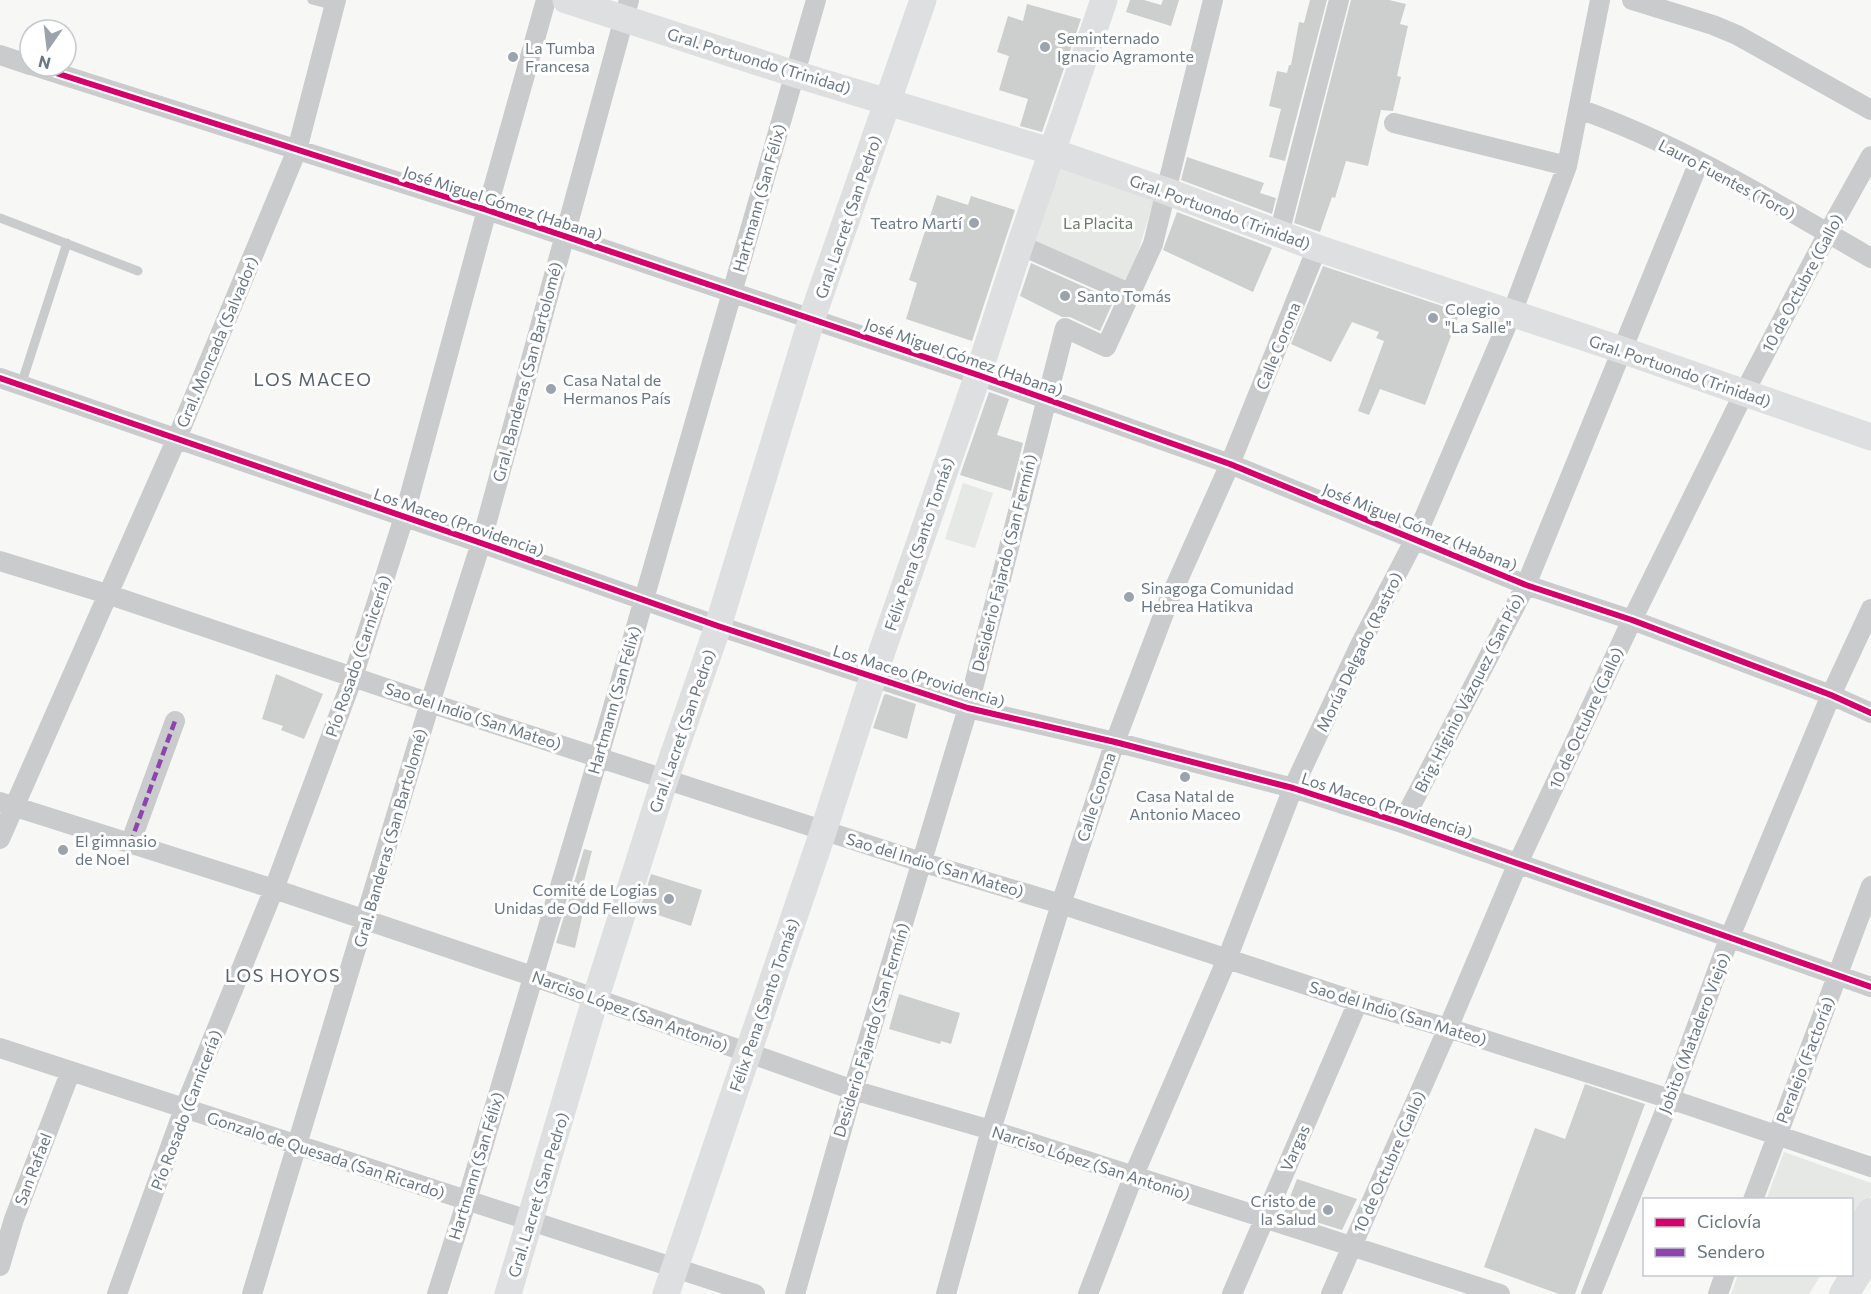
<svg xmlns="http://www.w3.org/2000/svg" width="1871" height="1294" viewBox="0 0 1871 1294" font-family="Commissioner,sans-serif">
<style>
.green{fill:#e5e8e4}
.building{fill:#cdcece}
.lines{fill:none;stroke-linecap:round;stroke-linejoin:round}
.lane{stroke:#c9cbcc;stroke-width:9}
.street{stroke:#c9cbcc;stroke-width:20}
.secondary{stroke:#dedfe0;stroke-width:27}
.primary{stroke:#dedfe0;stroke-width:30}
.quiet{stroke:#8e44ad;stroke-width:4.5;stroke-dasharray:9 4.5;stroke-linecap:butt}
.cycleway-casing{stroke:#fff;stroke-width:10}
.cycleway{stroke:#d6006c;stroke-width:6}
.poi-dot{fill:#9ba4ac;stroke:#fff;stroke-width:2}
.labels{text-anchor:middle;stroke-width:6;stroke-linejoin:round;paint-order:stroke}
.poi-label{font-size:16px;fill:#697784;stroke:#fff;text-anchor:start}
.street-label{font-size:16px;fill:#697784;stroke:#fff}
.park-label{font-size:16px;fill:#6b7b68;stroke:#fff}
.neighbourhood-label{font-size:18px;letter-spacing:1.5px;fill:#566169;stroke:#fff}
</style>
<rect width="100%" height="100%" fill="#f7f7f6"/>
<path class="green" d="M1061 164 1155 197 1128 284 1035 243Z
M963 483 993 493 975 548 945 539Z
M1784 1152 1871 1183V1195L1852 1226V1200H1766Z
M1738 1275V1274L1821 1275 1809 1294H1731Z"/>
<path class="building" d="M1130 0H1144L1161 5 1163 0H1179L1171 26 1126 12Z
M1310 0H1327L1285 161 1269 157 1281 109 1269 106 1277 71 1287 73 1289 65H1291L1299 22 1304 23Z
M1351 0H1389L1406 4 1400 24 1408 26 1397 76 1401 77 1393 111 1381 110 1368 166 1346 161 1335 198 1332 197 1320 232 1294 223Z
M1027 4 1081 19 1042 132 1020 126 1028 99 999 90 1009 56 997 52 1008 16 1023 21Z
M1187 157 1264 183 1260 193 1276 198 1272 214 1181 180Z
M937 195 968 205 971 196 1015 210 972 341 906 319 917 283 909 280Z
M1177 212 1272 248 1253 292 1163 250Z
M1031 263 1114 300 1100 331 1070 317H1062L1020 296Z
M1323 266 1460 312 1425 405 1380 389 1369 415 1358 411 1384 341 1376 338 1379 332 1352 322 1331 362 1291 344Z
M989 392 1009 399 997 435 1023 443 1011 491 960 475Z
M276 674 323 694 304 739 281 730 283 726 262 719Z
M886 694 916 704 907 739 873 728 884 695Z
M584 849 592 851 581 893 587 895 575 948 556 943Z
M651 874 702 890 691 926 640 909Z
M899 994 960 1013 951 1044 941 1041 940 1044 889 1029Z
M1585 1084 1645 1104 1575 1294H1559L1484 1267 1535 1128 1565 1139Z
M1297 1179 1357 1199 1342 1230 1284 1212Z"/>
<g class="lines">
<path class="lane" d="M312 0 335 6
M0 218 138 271
M21 385 67 243"/>
<path class="street" d="M1632 0 1713 25 1737 35 1871 110
M0 55 30 65
M34 66 487 210 978 375 1230 464 1526 585 1632 620 1831 695 1871 713
M1579 109C1682 145 1777 204 1871 258
M1394 123 1567 166
M1279 234 1339 0
M1020 245 1131 294
M0 378 481 543 718 626 968 708 1115 742 1293 788 1402 823 1871 987
M0 561 107 594 430 703 921 862 1061 904 1358 1002 1448 1028 1670 1099 1871 1167
M0 802 274 889 532 976 853 1090 991 1130 1500 1294
M1402 823 1526 585 1699 162
M0 839 177 438 297 150 336 0
M130 844 175 721
M0 1048 755 1294
M1753 1200 1871 886
M0 1266 14 1219 70 1073
M117 1294 184 1109 274 889 353 677 404 517 487 210 546 0
M252 1294 430 703 481 543 629 0
M437 1294 467 1200 607 728 816 0
M795 1294 853 1090 968 708 1065 328 1106 347 1153 244 1213 0
M946 1294 991 1130 1061 904 1115 742 1169 600 1230 464 1317 248
M1088 1294 1133 1177 1227 959 1293 788 1360 645 1415 539 1512 313 1567 166 1600 0
M1232 1294 1358 1002
M1331 1294 1448 1028 1518 863 1632 620 1744 393 1828 233 1871 156
M1591 1294 1670 1099 1729 939 1831 695 1871 609
M1718 1294 1725 1274"/>
<path class="secondary" d="M566 0 795 74 1053 152 1166 191 1317 248 1622 350 1871 437
M508 1294 595 1000 665 779 718 626 812 318 923 0
M666 1294 824 829 873 677 978 375 1020 245 1104 0"/>
<path class="primary" d="M1852 1246 1871 1213
M1844 1294 1871 1250"/>
<path class="quiet" d="M130 844 175 721"/>
<g class="cycleway-casing">
<path id="cycleway" d="M34 66 487 210 978 375 1230 464 1526 585 1632 620 1831 695 1871 713
M0 378 481 543 718 626 968 708 1115 742 1293 788 1402 823 1871 987"/>
</g>
<use href="#cycleway" class="cycleway"/>
</g>
<g class="poi-dot">
<circle cx="1045" cy="47" r="6"/>
<circle cx="513" cy="57" r="6"/>
<circle cx="974" cy="223" r="6"/>
<circle cx="1065" cy="296" r="6"/>
<circle cx="1433" cy="318" r="6"/>
<circle cx="551" cy="389" r="6"/>
<circle cx="1129" cy="597" r="6"/>
<circle cx="1185" cy="777" r="6"/>
<circle cx="63" cy="850" r="6"/>
<circle cx="669" cy="899" r="6"/>
<circle cx="1328" cy="1210" r="6"/>
</g>
<g class="labels">
<g class="poi-label">
<text x="1057" y="44">Seminternado<tspan x="1057" dy="18">Ignacio Agramonte</tspan></text>
<text x="525" y="54">La Tumba<tspan x="525" dy="18">Francesa</tspan></text>
<text x="962" y="229" text-anchor="end">Teatro Martí</text>
<text x="1077" y="302">Santo Tomás</text>
<text x="1445" y="315">Colegio<tspan x="1445" dy="18">"La Salle"</tspan></text>
<text x="563" y="386">Casa Natal de<tspan x="563" dy="18">Hermanos País</tspan></text>
<text x="1141" y="594">Sinagoga Comunidad<tspan x="1141" dy="18">Hebrea Hatikva</tspan></text>
<text x="1185" y="802" text-anchor="middle">Casa Natal de<tspan x="1185" dy="18">Antonio Maceo</tspan></text>
<text x="75" y="847">El gimnasio<tspan x="75" dy="18">de Noel</tspan></text>
<text x="657" y="896" text-anchor="end">Comité de Logias<tspan x="657" dy="18">Unidas de Odd Fellows</tspan></text>
<text x="1316" y="1207" text-anchor="end">Cristo de<tspan x="1316" dy="18">la Salud</tspan></text>
</g>
<g class="street-label">
<text transform="translate(759 61) rotate(17)" y="6">Gral. Portuondo (Trinidad)</text>
<text transform="translate(1727 179) rotate(28)" y="6">Lauro Fuentes (Toro)</text>
<text transform="translate(759 198) rotate(-74)" y="6">Hartmann (San Félix)</text>
<text transform="translate(503 203) rotate(18)" y="6">José Miguel Gómez (Habana)</text>
<text transform="translate(1220 212) rotate(20)" y="6">Gral. Portuondo (Trinidad)</text>
<text transform="translate(848 217) rotate(-71)" y="6">Gral. Lacret (San Pedro)</text>
<text transform="translate(1802 283) rotate(-62)" y="6">10 de Octubre (Gallo)</text>
<text transform="translate(217 342) rotate(-67)" y="6">Gral. Moncada (Salvador)</text>
<text transform="translate(1278 346) rotate(-68)" y="6">Calle Corona</text>
<text transform="translate(964 357) rotate(19)" y="6">José Miguel Gómez (Habana)</text>
<text transform="translate(1680 371) rotate(19)" y="6">Gral. Portuondo (Trinidad)</text>
<text transform="translate(527 372) rotate(-75)" y="6">Gral. Banderas (San Bartolomé)</text>
<text transform="translate(459 522) rotate(19)" y="6">Los Maceo (Providencia)</text>
<text transform="translate(1420 527) rotate(22)" y="6">José Miguel Gómez (Habana)</text>
<text transform="translate(919 544) rotate(-71)" y="6">Félix Pena (Santo Tomás)</text>
<text transform="translate(1004 563) rotate(-76)" y="6">Desiderio Fajardo (San Fermín)</text>
<text transform="translate(1359 652) rotate(-64)" y="6">Morúa Delgado (Rastro)</text>
<text transform="translate(358 656) rotate(-71)" y="6">Pío Rosado (Carnicería)</text>
<text transform="translate(919 676) rotate(17)" y="6">Los Maceo (Providencia)</text>
<text transform="translate(1469 693) rotate(-63)" y="6">Brig. Higinio Vázquez (San Pío)</text>
<text transform="translate(614 700) rotate(-74)" y="6">Hartmann (San Félix)</text>
<text transform="translate(473 716) rotate(18)" y="6">Sao del Indio (San Mateo)</text>
<text transform="translate(1586 718) rotate(-65)" y="6">10 de Octubre (Gallo)</text>
<text transform="translate(682 731) rotate(-71)" y="6">Gral. Lacret (San Pedro)</text>
<text transform="translate(1096 797) rotate(-72)" y="6">Calle Corona</text>
<text transform="translate(1387 805) rotate(18)" y="6">Los Maceo (Providencia)</text>
<text transform="translate(390 838) rotate(-74)" y="6">Gral. Banderas (San Bartolomé)</text>
<text transform="translate(935 865) rotate(17)" y="6">Sao del Indio (San Mateo)</text>
<text transform="translate(764 1005) rotate(-71)" y="6">Félix Pena (Santo Tomás)</text>
<text transform="translate(630 1011) rotate(20)" y="6">Narciso López (San Antonio)</text>
<text transform="translate(1398 1013) rotate(17)" y="6">Sao del Indio (San Mateo)</text>
<text transform="translate(871 1030) rotate(-73)" y="6">Desiderio Fajardo (San Fermín)</text>
<text transform="translate(1694 1033) rotate(-69)" y="6">Jobito (Matadero Viejo)</text>
<text transform="translate(1805 1060) rotate(-69)" y="6">Peralejo (Factoría)</text>
<text transform="translate(186 1110) rotate(-69)" y="6">Pío Rosado (Carnicería)</text>
<text transform="translate(1295 1148) rotate(-66)" y="6">Vargas</text>
<text transform="translate(326 1155) rotate(18)" y="6">Gonzalo de Quesada (San Ricardo)</text>
<text transform="translate(1389 1162) rotate(-66)" y="6">10 de Octubre (Gallo)</text>
<text transform="translate(1091 1163) rotate(18)" y="6">Narciso López (San Antonio)</text>
<text transform="translate(476 1166) rotate(-73)" y="6">Hartmann (San Félix)</text>
<text transform="translate(33 1169) rotate(-69)" y="6">San Rafael</text>
<text transform="translate(538 1195) rotate(-73)" y="6">Gral. Lacret (San Pedro)</text>
</g>
<g class="park-label">
<text x="1098" y="229">La Placita</text>
</g>
<g class="neighbourhood-label">
<text x="313" y="386">LOS MACEO</text>
<text x="283" y="982">LOS HOYOS</text>
</g>
</g>
<rect x="1643" y="1198" width="210" height="78" fill="#ffffff" stroke="#c3c9ce" stroke-width="1.5"/>
<rect x="1655" y="1218" width="30" height="9" fill="#d6006c" stroke="#c3c9ce" stroke-width="1.5"/>
<text x="1697" y="1228" font-size="18" fill="#697784">Ciclovía</text>
<rect x="1655" y="1248" width="30" height="9" fill="#8e44ad" stroke="#c3c9ce" stroke-width="1.5"/>
<text x="1697" y="1258" font-size="18" fill="#697784">Sendero</text>
<g transform="translate(48 48) rotate(194)"><circle r="28" fill="#ffffff" stroke="#c3c9ce" stroke-width="1.5"/>
<path d="M0-4.5L10 22L0 15L-10 22Z" fill="#9ba4ac"/>
<text y="-9" font-size="16" font-weight="bold" text-anchor="middle" fill="#697784">N</text>
</g>
</svg>
